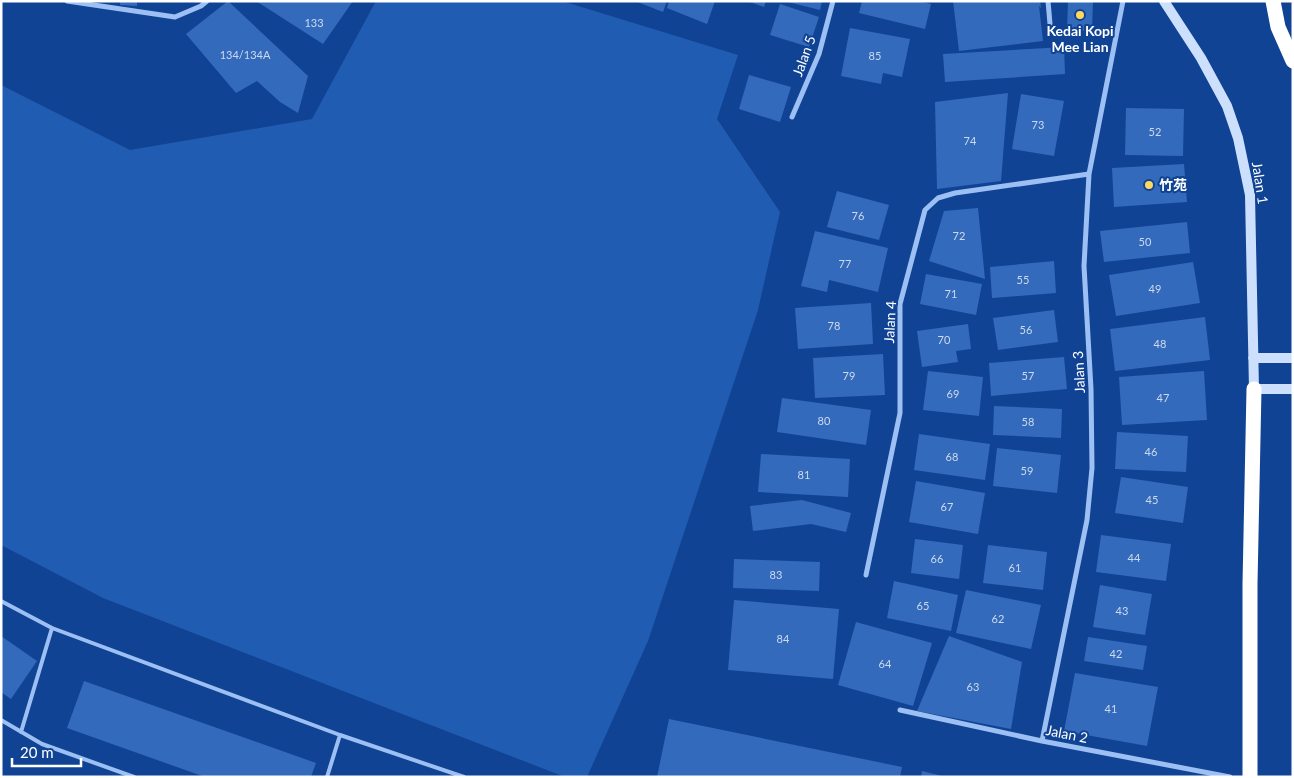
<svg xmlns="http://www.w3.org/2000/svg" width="1294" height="778" viewBox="0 0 1294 778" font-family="Lato,'Noto Sans SC',sans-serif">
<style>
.green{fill:#215cb3}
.building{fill:#346abb}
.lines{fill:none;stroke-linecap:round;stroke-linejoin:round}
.lane{stroke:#9dc0f4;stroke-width:4}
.street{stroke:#9dc0f4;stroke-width:5}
.secondary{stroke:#ccdffd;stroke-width:10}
.highway{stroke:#fff;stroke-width:15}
.poi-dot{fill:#ffd85f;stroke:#104394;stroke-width:2}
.labels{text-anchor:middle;stroke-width:4;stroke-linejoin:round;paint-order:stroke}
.number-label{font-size:11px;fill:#ccdaee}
.poi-label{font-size:14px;font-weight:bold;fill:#fff;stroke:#104394}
.street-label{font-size:14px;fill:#fff;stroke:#104394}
</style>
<rect width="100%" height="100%" fill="#104394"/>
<path class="green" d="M376 1H562L738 55 717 119 780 212 758 310 648 641 587 777H565L103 598 1 545V85L130 150 312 119Z"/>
<path class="building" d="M120 1H137V6L120 5Z
M228 1 308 76 298 113 280 102 257 81 236 93 186 34Z
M256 1H353L323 44Z
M635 1H667L663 12Z
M669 1H715L707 24 667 8Z
M747 1H766L764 7Z
M784 1H822L820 10Z
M862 1H919L931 4 925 29 859 13Z
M953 1H1040L1041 8 1039 6 1043 41 959 51Z
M1068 1H1093L1092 31 1067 30Z
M780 4 819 17 809 47 770 35Z
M850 28 910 39 902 77 883 73 881 84 841 76Z
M1064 47 1065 74 945 82 943 54Z
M749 75 791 87 780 122 739 109Z
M1008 93 1001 181 937 189 935 102Z
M1021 94 1064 101 1054 156 1012 149Z
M1126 108 1184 109 1183 156 1125 155Z
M1184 164 1187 202 1114 207 1112 168Z
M837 191 889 205 879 240 827 227Z
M978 208 985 279 929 261 944 211Z
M1187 222 1190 253 1104 262 1100 231Z
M815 231 888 248 878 292 829 280 827 292 801 286Z
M1054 261 1056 293 992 298 990 267Z
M1193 262 1200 303 1116 316 1109 275Z
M926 274 982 284 976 315 920 304Z
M871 303 873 344 798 349 795 308Z
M1054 310 1058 342 998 350 993 318Z
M1205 317 1210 360 1115 371 1110 329Z
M968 324 971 349 956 351 958 362 922 367 917 331Z
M883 354 885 395 815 398 813 358Z
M1064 357 1067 389 991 396 989 363Z
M928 371 983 377 979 416 923 410Z
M1204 371 1207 420 1122 425 1119 377Z
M782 398 871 410 866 445 777 432Z
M994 406 1062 409 1061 438 993 435Z
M1117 432 1188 436 1186 472 1115 469Z
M919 434 990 444 985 480 914 470Z
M997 448 1061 455 1057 493 993 486Z
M761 454 850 459 848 497 758 492Z
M1121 477 1188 487 1183 523 1115 513Z
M916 481 985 493 978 534 909 522Z
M802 500 851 513 846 532 811 524 753 531 750 506Z
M1101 535 1171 544 1166 581 1096 572Z
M915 539 963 545 959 579 911 573Z
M988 545 1047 552 1043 590 983 583Z
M734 559 820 562 819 591 733 588Z
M894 581 958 595 951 631 887 618Z
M1100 585 1152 594 1145 635 1093 627Z
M966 590 1041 605 1031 649 956 633Z
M734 600 839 609 833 679 728 670Z
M856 622 932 643 913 706 838 685Z
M1 636 37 661 11 699 1 692Z
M949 636 1022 662 1011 729 917 711Z
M1088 637 1147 646 1143 670 1084 661Z
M1075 673 1158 687 1147 746 1064 731Z
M84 681 316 763 311 777H205L67 728Z
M669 719 902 767 900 777H657Z
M922 771 942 776V777H921Z"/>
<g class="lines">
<path class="lane" d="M1 601 52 628 340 735 464 777
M1 720 42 744 134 777
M21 732 52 628
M327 777 340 735"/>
<path class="street" d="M67 1 175 17 201 6 207 1
M1048 1 1050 24
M792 117 819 54 833 1
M866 575 900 413V304L925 210 938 198 955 193 1089 174
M900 710 1042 741 1230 777
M1042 741 1087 520 1092 468 1091 389 1084 266 1089 174 1123 1"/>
<path class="secondary" d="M1164 1 1201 58 1227 106 1238 138 1250 195 1254 389H1293
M1253 358H1293"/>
<path class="highway" d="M1273 1 1278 27 1293 61
M1250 777V584L1254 389"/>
</g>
<g class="poi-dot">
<circle cx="1080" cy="15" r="5"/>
<circle cx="1149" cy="185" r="5"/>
</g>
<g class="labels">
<g class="number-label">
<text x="314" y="27">133</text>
<text x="245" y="59">134/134A</text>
<text x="875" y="60">85</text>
<text x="1038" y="129">73</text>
<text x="1155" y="136">52</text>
<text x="970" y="145">74</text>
<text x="858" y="220">76</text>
<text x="959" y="240">72</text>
<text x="1145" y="246">50</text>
<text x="845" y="268">77</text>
<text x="1023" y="284">55</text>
<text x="1155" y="293">49</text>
<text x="951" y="298">71</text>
<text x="834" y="330">78</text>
<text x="1026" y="334">56</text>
<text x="944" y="344">70</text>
<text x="1160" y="348">48</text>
<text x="849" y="380">79</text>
<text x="1028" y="380">57</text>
<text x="953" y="398">69</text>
<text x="1163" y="402">47</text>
<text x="824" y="425">80</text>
<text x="1028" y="426">58</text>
<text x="1151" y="456">46</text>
<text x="952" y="461">68</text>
<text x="1027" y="475">59</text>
<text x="804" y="479">81</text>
<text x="1152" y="504">45</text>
<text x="947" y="511">67</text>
<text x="1134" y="562">44</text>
<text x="937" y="563">66</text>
<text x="1015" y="572">61</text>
<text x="776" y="579">83</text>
<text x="923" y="610">65</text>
<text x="1122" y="615">43</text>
<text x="998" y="623">62</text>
<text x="783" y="643">84</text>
<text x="1116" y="658">42</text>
<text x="885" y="668">64</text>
<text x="973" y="691">63</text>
<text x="1111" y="713">41</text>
</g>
<g class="poi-label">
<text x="1080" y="36">Kedai Kopi<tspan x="1080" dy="16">Mee Lian</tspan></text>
<text x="1159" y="190" text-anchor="start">竹苑</text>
</g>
<g class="street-label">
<text transform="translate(804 56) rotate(-70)" y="5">Jalan 5</text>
<text transform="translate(1260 183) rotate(81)" y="5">Jalan 1</text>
<text transform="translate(890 322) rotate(-87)" y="5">Jalan 4</text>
<text transform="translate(1079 372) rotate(-93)" y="5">Jalan 3</text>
<text transform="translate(1067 734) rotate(11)" y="5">Jalan 2</text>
</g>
</g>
<rect width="1294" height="778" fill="none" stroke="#ffffff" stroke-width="5"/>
<path d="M12 758v8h69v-8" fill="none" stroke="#ffffff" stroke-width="2.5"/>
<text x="20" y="758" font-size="15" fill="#ffffff" stroke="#104394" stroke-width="4" paint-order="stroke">20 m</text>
</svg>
